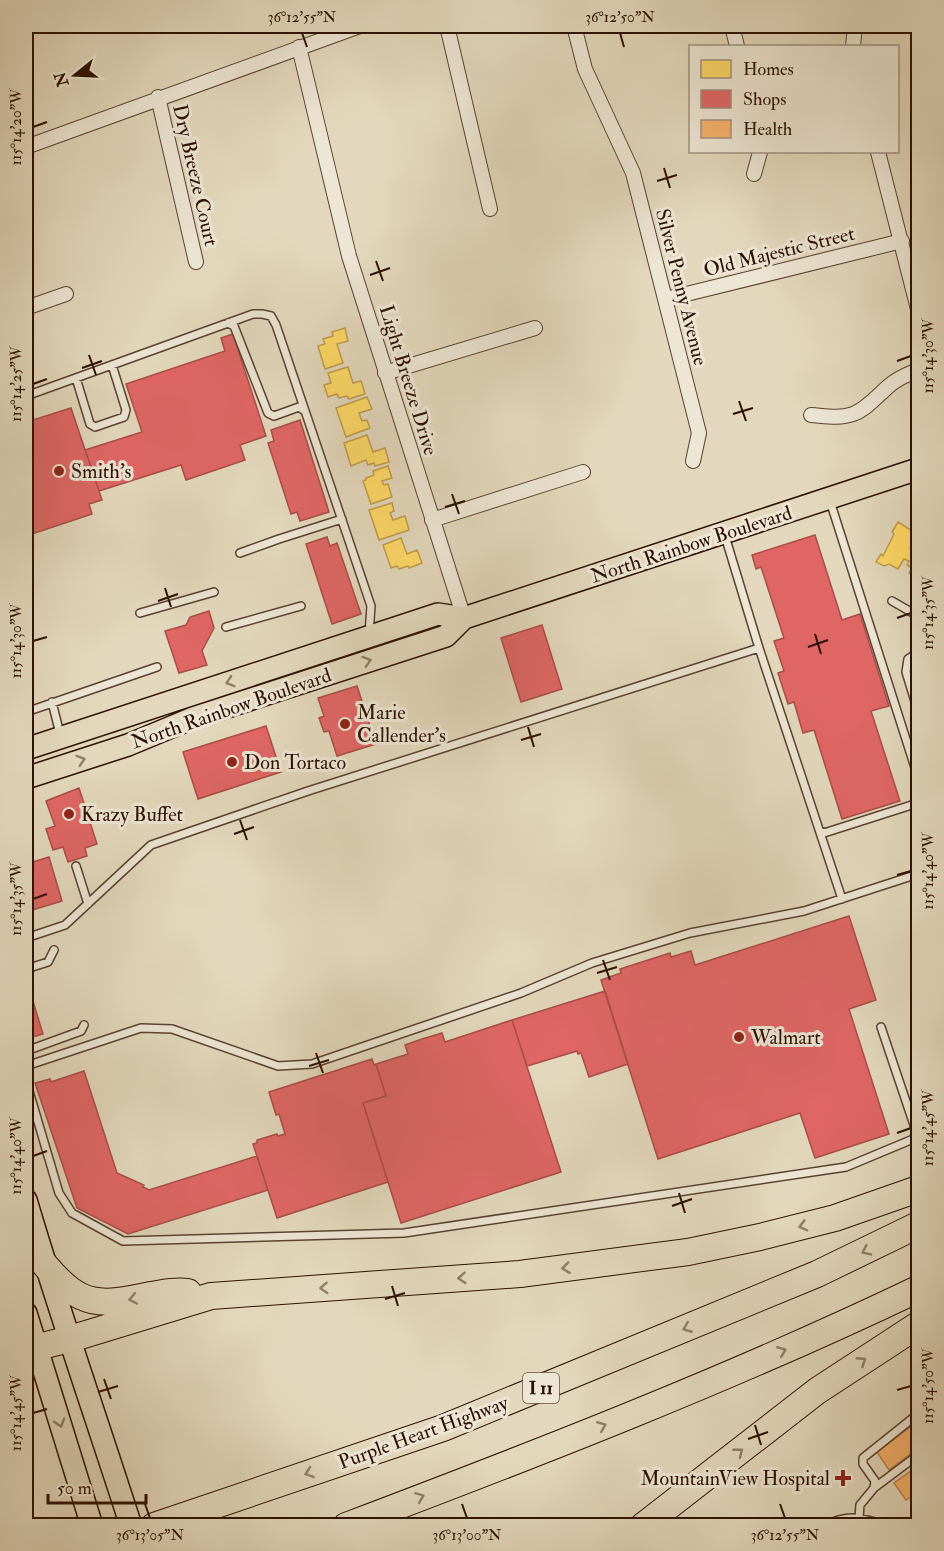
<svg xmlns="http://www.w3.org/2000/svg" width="944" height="1551" viewBox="0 0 944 1551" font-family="'IM FELL Double Pica',serif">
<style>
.homes{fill:#ffd966;stroke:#c09d48;stroke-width:1.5}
.shops{fill:#e06666;stroke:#aa4c48;stroke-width:1.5}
.health{fill:#f6b26b;stroke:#ba814b;stroke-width:1.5}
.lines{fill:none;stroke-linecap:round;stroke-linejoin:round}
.lane-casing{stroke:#5a4230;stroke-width:10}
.street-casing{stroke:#5a4230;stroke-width:16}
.primary-casing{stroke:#2d1001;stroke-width:24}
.highway-casing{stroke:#2d1001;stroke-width:28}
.lane{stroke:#ede6d4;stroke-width:7}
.street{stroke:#ede6d4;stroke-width:14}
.primary{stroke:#e3d8bd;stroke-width:21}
.highway{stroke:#e3d8bd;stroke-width:26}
.oneway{stroke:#917e68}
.ticks{fill:none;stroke:#2d1001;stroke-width:2}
.poi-dot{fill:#8f2418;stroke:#ede6d4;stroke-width:2}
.labels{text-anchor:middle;stroke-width:6;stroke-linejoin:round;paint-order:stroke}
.shield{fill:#ede6d4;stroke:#675040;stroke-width:1.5}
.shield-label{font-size:18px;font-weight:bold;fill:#2d1001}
.street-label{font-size:20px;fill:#2d1001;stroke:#ede6d4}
.poi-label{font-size:20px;fill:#2d1001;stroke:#ede6d4;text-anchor:start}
.neatline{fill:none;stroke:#2d1001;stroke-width:2}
.ticks-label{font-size:15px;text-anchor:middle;fill:#2d1001}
</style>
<rect width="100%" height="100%" fill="#e3d8bd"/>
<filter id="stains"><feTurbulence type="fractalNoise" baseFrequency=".00333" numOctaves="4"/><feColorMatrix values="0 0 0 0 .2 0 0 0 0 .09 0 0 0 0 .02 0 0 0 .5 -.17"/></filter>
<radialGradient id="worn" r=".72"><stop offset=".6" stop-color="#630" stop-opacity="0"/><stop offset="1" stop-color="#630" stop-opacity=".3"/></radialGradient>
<path class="homes" d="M345 328 348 341 337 344 343 363 325 369 318 346 325 344 323 339 333 336 332 332Z
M348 367 353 383 361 381 365 394 349 399 347 396 339 398 337 394 328 397 324 385 331 383 328 373Z
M367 397 372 409 359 413 362 421 367 420 370 428 346 437 336 408Z
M367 435 373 452 385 448 389 462 375 466 374 463 368 465 366 460 351 466 344 443Z
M388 466 392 478 382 481 384 485 388 484 392 497 371 504 363 481 366 480V478L374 475 373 471Z
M392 503 394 511 390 513 393 520 405 516 409 530 379 540 369 510Z
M898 522 917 534 910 548 913 550 916 546 918 547V582L915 580 917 577 909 573 912 568 907 565 909 561 904 559 898 569 889 564 884 566 876 562 881 554 883 556 894 534 892 532Z
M401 538 407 554 417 550 422 563 409 568 408 566 399 569 397 566 391 568 383 545Z"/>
<path class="shops" d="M233 334 266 436 240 445 245 460 186 480 181 465 99 491 102 500 89 504 92 514 26 536V409L30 421 71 408 85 450 142 432 126 384 225 351 221 338Z
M71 408 102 500 89 504 92 514 26 536V409L30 421Z
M300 420 329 512 300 521 297 512 291 514 268 443 274 441 271 430Z
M815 535 842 620 860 614 889 706 871 711 900 801 842 819 814 730 803 733 794 702 788 704 778 673 784 671 774 641 784 638 761 567 756 569 752 555Z
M327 537 330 546 337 543 361 614 332 624 306 544Z
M209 611 214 628 202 651 207 665 179 673 165 631 186 625 190 617Z
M542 625 562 689 521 702 501 638Z
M357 686 376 744 337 756 329 731 324 732 319 718 324 716 318 698Z
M266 726 281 772 198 799 183 752Z
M79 788 97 844 85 848 87 856 68 862 63 847 53 850 46 829 55 826 46 801Z
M49 857 62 901 26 912V864Z
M849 916 876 1000 849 1009 889 1134 815 1158 800 1113 658 1159 601 980 621 973 620 969 670 953 671 957 691 951 695 965Z
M28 985 43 1034 26 1039V986Z
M605 991 628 1064 589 1077 581 1053 578 1054 577 1051 527 1066 512 1020Z
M512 1020 561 1172 401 1223 363 1103 386 1096 376 1064 408 1054 405 1045 422 1039 442 1033 445 1042Z
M372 1059 374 1065 376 1064 386 1096 363 1103 388 1182 277 1218 253 1144 257 1143V1140L277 1134 278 1136 285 1134 279 1114 276 1115 269 1092Z
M84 1071 117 1173 144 1185 143 1187 149 1190 257 1156 268 1190 128 1234 77 1208 35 1083 50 1079 51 1082Z"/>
<path class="health" d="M918 1421V1448L889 1470 877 1452Z
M918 1466V1492L906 1500 894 1483Z"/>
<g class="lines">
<g class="lane-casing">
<path id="lane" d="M228 323 234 326 268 413 274 416 299 407 305 411
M76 378 90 424 95 427 124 417 126 410 112 365
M26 396 253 314H262L271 316 276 325 371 606 369 634
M830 501 918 777
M725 536 759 648 842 899
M240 553 279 539 342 519
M892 601 918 616
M140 613 214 592
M226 627 301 606
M918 652 908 659 906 672 918 711
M52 702 60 734
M26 712 157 667
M820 831 824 833 918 803
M26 845 27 852 26 855
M76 866 88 904
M26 938 65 925 151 845 308 791 759 648
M26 969 48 962 54 950
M881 1027 918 1137
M26 1051 81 1031 84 1025
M26 1066 141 1028 172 1029 278 1066 312 1064 521 993 592 963 690 933 804 911 918 874
M26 1081 59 1193 72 1213 123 1241 404 1233 846 1167 918 1137
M874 1488 918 1455
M918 1506V1509
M859 1518 860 1505 874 1488 875 1481 863 1464V1458L918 1414
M824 1526C847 1514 863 1517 887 1526"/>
</g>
<g class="street-casing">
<path id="street" d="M447 26 490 209
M574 26 585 69 633 173 699 433 693 461
M732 26 737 46
M853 46 855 26
M299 47 349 256 464 618
M158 97 196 262
M26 147 360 26
M878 152 918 309
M754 174 760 152
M666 299 902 241
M26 308 66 294
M385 373 535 328
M811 415C825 416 839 419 853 414 867 409 878 395 890 385 898 378 908 374 918 370
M432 520 583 472"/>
</g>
<g class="primary-casing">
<path id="primary" d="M26 749 438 614 464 618
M26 778 128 745 193 718 446 636 464 618 918 469
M26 1200C58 1309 96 1417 131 1526
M26 1313 92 1526"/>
</g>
<g class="highway-casing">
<path id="highway" d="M45 1265C81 1308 100 1306 151 1295 164 1293 175 1290 188 1292
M26 1350 70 1339 211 1296 520 1274 688 1252 760 1237 835 1218 918 1189
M154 1526 443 1428 817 1274 918 1225
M346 1526C539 1453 732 1378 918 1289
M643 1526 817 1391 918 1325"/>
</g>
<use href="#lane" class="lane"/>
<use href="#street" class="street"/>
<use href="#primary" class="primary"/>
<use href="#highway" class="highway"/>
</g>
<defs><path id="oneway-chevron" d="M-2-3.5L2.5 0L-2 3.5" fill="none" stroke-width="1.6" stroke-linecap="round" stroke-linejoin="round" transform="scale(1.5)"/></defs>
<g class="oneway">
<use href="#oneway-chevron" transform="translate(367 661) rotate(-18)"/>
<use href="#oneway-chevron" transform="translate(230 682) rotate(162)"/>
<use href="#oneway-chevron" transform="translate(81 760) rotate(-18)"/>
<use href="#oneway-chevron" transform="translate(803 1226) rotate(165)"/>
<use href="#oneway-chevron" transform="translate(866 1251) rotate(154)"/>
<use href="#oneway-chevron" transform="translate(566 1268) rotate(173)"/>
<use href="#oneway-chevron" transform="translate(462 1278) rotate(176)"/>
<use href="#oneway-chevron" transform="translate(324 1288) rotate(176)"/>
<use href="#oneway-chevron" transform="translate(133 1299) rotate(168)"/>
<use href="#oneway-chevron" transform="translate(687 1328) rotate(158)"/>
<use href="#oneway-chevron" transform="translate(782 1351) rotate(-22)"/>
<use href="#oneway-chevron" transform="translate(862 1361) rotate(-33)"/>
<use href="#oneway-chevron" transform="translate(60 1423) rotate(73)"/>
<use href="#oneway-chevron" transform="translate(602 1426) rotate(-22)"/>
<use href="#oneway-chevron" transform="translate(739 1452) rotate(-38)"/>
<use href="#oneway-chevron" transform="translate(309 1473) rotate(161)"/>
<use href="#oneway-chevron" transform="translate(420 1497) rotate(-21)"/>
</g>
<path class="ticks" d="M302 33 307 47M620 33 624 47M33 127 47 122M664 168 670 188M657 181 677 175M376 261 383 281M370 275 390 268M89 355 96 375M897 361 911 356M82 368 102 361M33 384 47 379M739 401 746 421M733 414 753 408M452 494 459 514M445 507 465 501M165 588 171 607M158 601 178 594M897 618 911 613M815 634 821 654M33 641 47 637M808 647 828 640M528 727 534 747M521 740 541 734M240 820 247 840M234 834 254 827M897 875 911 871M33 899 47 894M603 960 610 980M597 973 617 967M316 1053 323 1073M309 1066 329 1060M897 1133 911 1128M33 1156 47 1151M679 1193 685 1213M672 1206 692 1199M392 1286 398 1306M385 1299 405 1293M104 1379 111 1399M897 1390 911 1386M98 1392 118 1386M33 1413 47 1409M755 1425 761 1445M748 1439 768 1432M145 1504 150 1518M462 1504 467 1518M780 1504 785 1518"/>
<g class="poi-dot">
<circle cx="59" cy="471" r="6"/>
<circle cx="345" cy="724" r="6"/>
<circle cx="232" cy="762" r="6"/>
<circle cx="69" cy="814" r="6"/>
<circle cx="739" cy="1037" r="6"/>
<path d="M840 1469h6v6h6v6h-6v6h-6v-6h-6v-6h6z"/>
</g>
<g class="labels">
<rect class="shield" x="523" y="1373" width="36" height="30" rx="4.5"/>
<g class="shield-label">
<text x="541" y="1394">I 11</text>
</g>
<g class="street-label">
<text transform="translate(196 175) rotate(77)" y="7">Dry Breeze Court</text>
<text transform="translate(779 251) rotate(-14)" y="7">Old Majestic Street</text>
<text transform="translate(682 287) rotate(76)" y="7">Silver Penny Avenue</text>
<text transform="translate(409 380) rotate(73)" y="7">Light Breeze Drive</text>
<text transform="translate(691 544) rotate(-18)" y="7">North Rainbow Boulevard</text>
<text transform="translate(231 708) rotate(-19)" y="7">North Rainbow Boulevard</text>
<text transform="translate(423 1432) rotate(-20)" y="7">Purple Heart Highway</text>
</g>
<g class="poi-label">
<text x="71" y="478">Smith's</text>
<text x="357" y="719">Marie<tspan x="357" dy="23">Callender's</tspan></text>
<text x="244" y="769">Don Tortaco</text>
<text x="81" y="821">Krazy Buffet</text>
<text x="751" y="1044">Walmart</text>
<text x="830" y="1485" text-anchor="end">MountainView Hospital</text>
</g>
</g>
<rect width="944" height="1551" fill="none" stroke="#e3d8bd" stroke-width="66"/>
<rect x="689" y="45" width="210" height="108" fill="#ede6d4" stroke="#a09080" stroke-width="1.5"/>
<rect x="701" y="60" width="30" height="18" fill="#ffd966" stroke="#a09080" stroke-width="1.5"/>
<text x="743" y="75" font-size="18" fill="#2d1001">Homes</text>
<rect x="701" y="90" width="30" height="18" fill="#e06666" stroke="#a09080" stroke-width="1.5"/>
<text x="743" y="105" font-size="18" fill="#2d1001">Shops</text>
<rect x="701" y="120" width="30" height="18" fill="#f6b26b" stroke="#a09080" stroke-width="1.5"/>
<text x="743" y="135" font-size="18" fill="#2d1001">Health</text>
<g transform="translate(75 75) rotate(252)" stroke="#ede6d4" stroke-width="4.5" paint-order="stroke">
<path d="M0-4.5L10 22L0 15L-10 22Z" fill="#2d1001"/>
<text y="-9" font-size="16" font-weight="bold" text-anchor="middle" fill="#2d1001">N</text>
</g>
<path d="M48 1494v9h98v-9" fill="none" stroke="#2d1001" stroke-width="3"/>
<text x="57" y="1494" font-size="18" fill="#2d1001" stroke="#ede6d4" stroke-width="4.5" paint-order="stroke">50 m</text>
<rect x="33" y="33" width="878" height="1485" class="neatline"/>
<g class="ticks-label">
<text x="302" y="22">36°12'55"N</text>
<text x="620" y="22">36°12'50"N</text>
<text transform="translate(16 127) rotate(-90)" y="5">115°14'20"W</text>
<text transform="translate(928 356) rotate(-90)" y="5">115°14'30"W</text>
<text transform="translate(16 384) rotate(-90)" y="5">115°14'25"W</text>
<text transform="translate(928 613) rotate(-90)" y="5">115°14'35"W</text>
<text transform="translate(16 641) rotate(-90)" y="5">115°14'30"W</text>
<text transform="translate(928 871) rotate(-90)" y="5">115°14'40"W</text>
<text transform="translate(16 899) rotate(-90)" y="5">115°14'35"W</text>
<text transform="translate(928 1128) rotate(-90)" y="5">115°14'45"W</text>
<text transform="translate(16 1156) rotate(-90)" y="5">115°14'40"W</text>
<text transform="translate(928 1386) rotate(-90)" y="5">115°14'50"W</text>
<text transform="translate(16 1413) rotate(-90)" y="5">115°14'45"W</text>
<text x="150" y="1540">36°13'05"N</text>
<text x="467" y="1540">36°13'00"N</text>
<text x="785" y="1540">36°12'55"N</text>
</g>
<rect width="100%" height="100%" filter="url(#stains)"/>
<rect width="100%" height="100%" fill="url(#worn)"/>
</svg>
